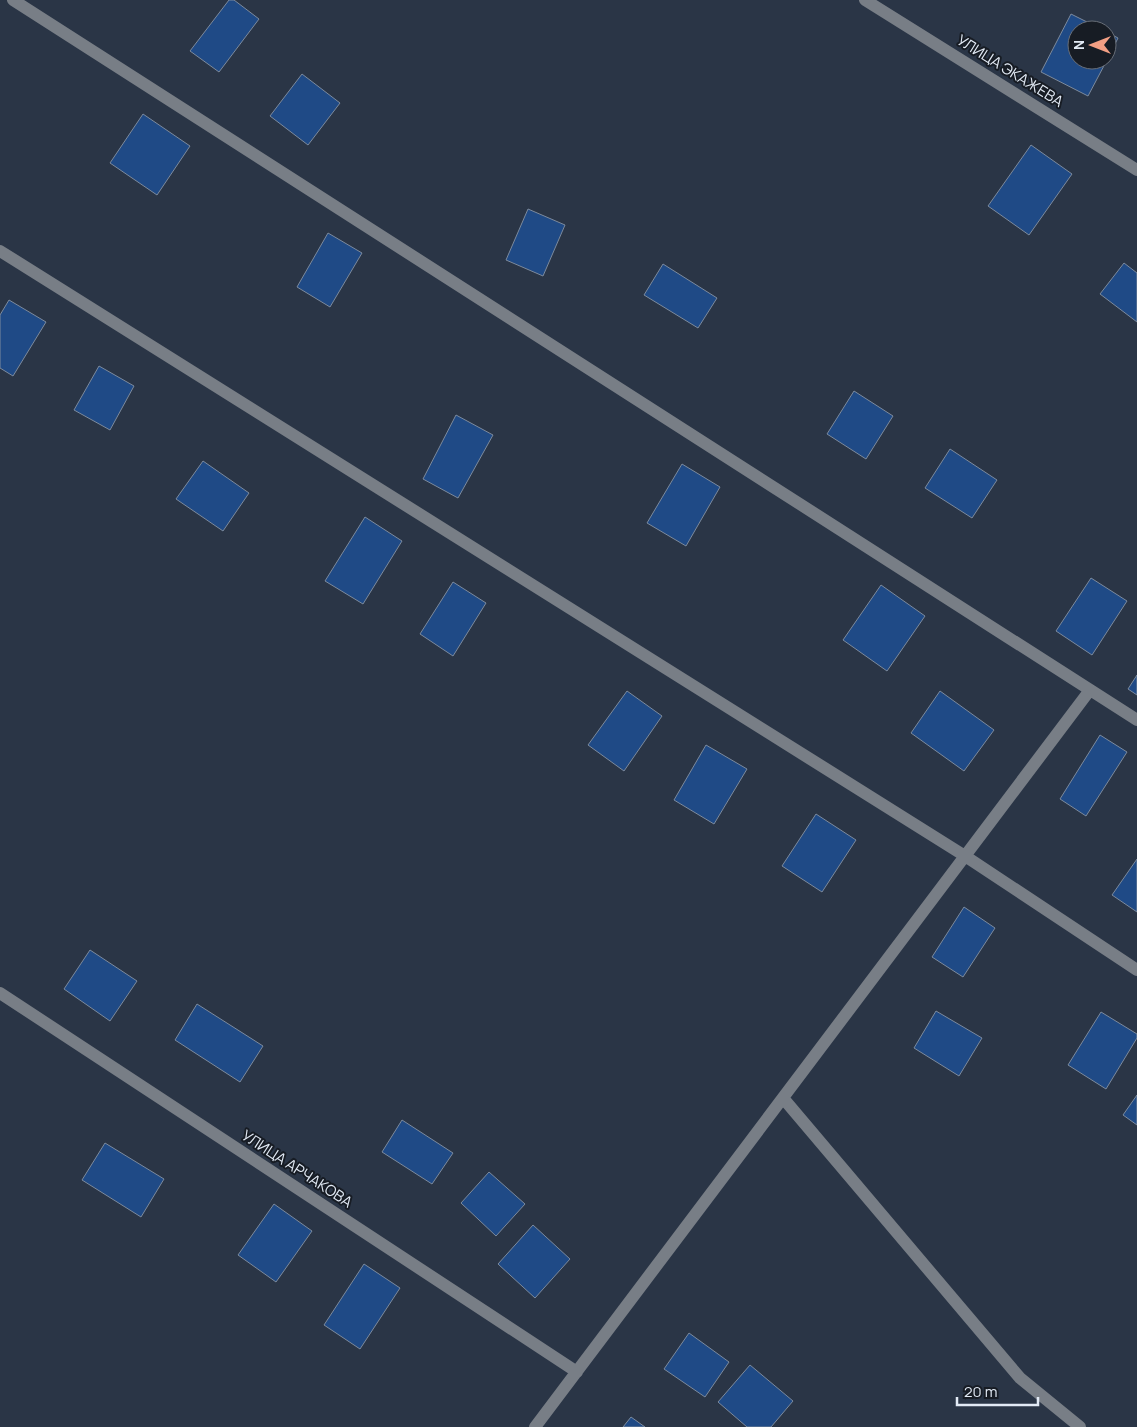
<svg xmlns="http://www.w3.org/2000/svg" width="1137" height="1427" viewBox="0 0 1137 1427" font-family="Manrope,sans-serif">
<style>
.building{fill:#1f4a86;stroke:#7c8a9d}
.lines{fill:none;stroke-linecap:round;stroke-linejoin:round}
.minor{stroke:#787e86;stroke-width:12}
.labels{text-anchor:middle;stroke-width:4;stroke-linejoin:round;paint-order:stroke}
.street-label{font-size:15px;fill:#e2eaf5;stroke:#171c24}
</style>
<rect width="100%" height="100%" fill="#2a3546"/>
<path class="building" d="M229 0H234L259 19 219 72 190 51Z
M1071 14 1103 30H1077V60H1107L1088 96 1041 72Z
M1107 32 1118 38 1107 60Z
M302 74 340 103 308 145 270 116Z
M143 114 190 146 157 195 110 163Z
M1031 145 1072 174 1029 235 988 206Z
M528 209 565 225 543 276 506 260Z
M328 233 362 253 330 307 297 287Z
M1124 263 1137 273V322L1100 294Z
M663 264 717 298 698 328 644 295Z
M9 300 46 322 13 376 0 368V315Z
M99 366 134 386 110 430 74 410Z
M854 391 893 416 866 459 827 434Z
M456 415 493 435 458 498 423 479Z
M950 449 997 480 972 518 925 488Z
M203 461 249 493 223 531 176 499Z
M682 464 720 487 686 546 647 523Z
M365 517 402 541 363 604 325 581Z
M1091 578 1127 601 1092 655 1056 631Z
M453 582 486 603 453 656 420 634Z
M881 585 925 616 887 671 843 640Z
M1137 675V695L1128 689Z
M627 691 662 716 624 771 588 745Z
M940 691 994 730 964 771 911 733Z
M1100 735 1127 752 1086 816 1060 799Z
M706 745 747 769 714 824 674 800Z
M816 814 856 840 822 892 782 866Z
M1137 859V912L1112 895Z
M964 907 995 928 963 977 932 957Z
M90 950 137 981 110 1021 64 989Z
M197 1004 263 1046 240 1082 175 1040Z
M936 1011 982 1038 959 1076 914 1048Z
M1101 1012 1137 1034V1038L1106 1089 1068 1065Z
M1137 1095V1125L1123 1115Z
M402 1120 453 1153 432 1184 382 1152Z
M105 1143 164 1179 141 1217 82 1180Z
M489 1172 525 1204 496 1236 461 1203Z
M274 1204 312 1231 276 1282 238 1255Z
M533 1225 570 1259 535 1298 498 1264Z
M364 1264 400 1288 360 1349 324 1325Z
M689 1333 729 1362 705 1397 664 1369Z
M750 1365 793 1401 771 1427H747L718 1402Z
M631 1417 645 1427H623Z"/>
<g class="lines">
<path class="minor" d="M13 0 1137 720
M865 0 1137 170
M0 251 965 856 1137 970
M0 993 577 1372
M783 1098 1020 1378 1080 1427
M535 1427 1090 690"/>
</g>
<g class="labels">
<g class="street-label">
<text transform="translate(1010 71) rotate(32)" y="5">УЛИЦА ЭКАЖЕВА</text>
<text transform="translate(297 1169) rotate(33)" y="5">УЛИЦА АРЧАКОВА</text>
</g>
</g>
<g transform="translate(1092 45) rotate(270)"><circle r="24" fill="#171c24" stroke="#686e78"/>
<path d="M0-4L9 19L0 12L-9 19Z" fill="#f39f84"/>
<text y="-8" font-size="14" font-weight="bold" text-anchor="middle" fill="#e2eaf5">N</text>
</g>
<path d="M957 1397v8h81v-8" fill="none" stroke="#e2eaf5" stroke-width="2.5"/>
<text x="964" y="1397" font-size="15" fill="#e2eaf5" stroke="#171c24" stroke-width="4" paint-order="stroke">20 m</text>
</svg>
